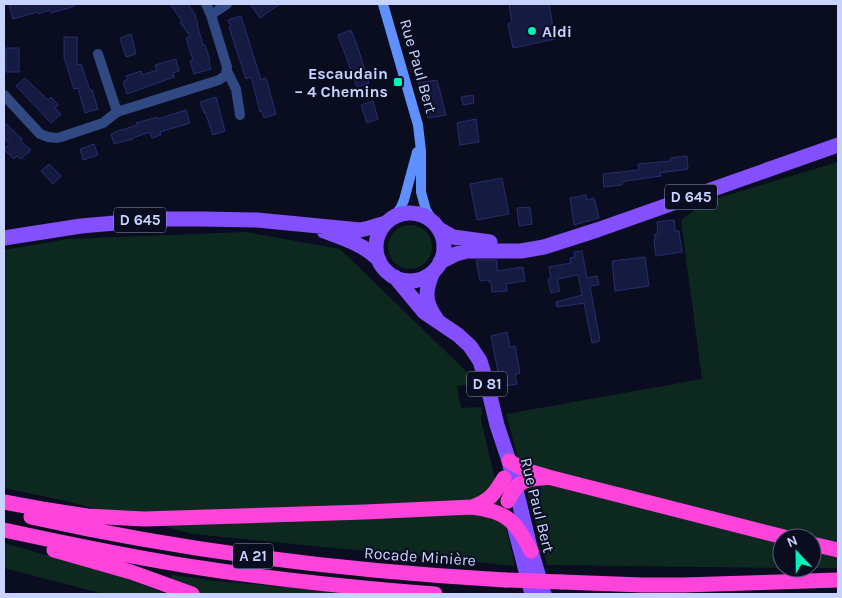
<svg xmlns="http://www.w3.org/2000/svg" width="842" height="598" viewBox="0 0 842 598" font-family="Karla,sans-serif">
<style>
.green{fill:#0d291f}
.building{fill:#151a41;stroke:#252e70}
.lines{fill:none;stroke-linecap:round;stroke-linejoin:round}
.street{stroke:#314982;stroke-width:10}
.secondary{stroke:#5f90ff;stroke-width:10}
.primary{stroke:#834fff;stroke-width:15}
.highway{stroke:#ff43db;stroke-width:15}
.highway-bridge{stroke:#ff43db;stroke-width:15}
.poi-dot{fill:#00f3bb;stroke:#0a0d1f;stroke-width:2}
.labels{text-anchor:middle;stroke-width:4;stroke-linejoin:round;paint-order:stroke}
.shield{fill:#0a0d1f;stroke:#8f98bc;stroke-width:1}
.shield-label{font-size:15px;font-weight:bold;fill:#c8d4ff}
.poi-label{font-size:16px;font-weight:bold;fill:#c8d4ff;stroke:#0a0d1f;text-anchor:start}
.street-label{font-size:16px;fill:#c8d4ff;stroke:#0a0d1f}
</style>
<rect width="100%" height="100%" fill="#0a0d1f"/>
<path class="green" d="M838 162V568H807H812V538H782V568L547 565 506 414 702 379 681 220 705 202Z
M388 247a22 22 0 1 1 44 0a22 22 0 1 1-44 0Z
M246 232 340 249 471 376 473 384 457 386 461 408 482 407 481 419 515 566 193 534 66 501 4 488V250L68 239Z
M4 543 126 578 166 594 172 575 216 581 364 594H104L4 568Z"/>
<path class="building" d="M15 4H74L75 6 51 13 50 10 38 14 37 12 13 19 9 6Z
M170 4H188L196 16 195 18 198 23 197 24 203 45H205L210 61 209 62 211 69 194 74 190 61 193 60 186 38 190 36 180 22 182 21Z
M250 4H280L260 18Z
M509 4H549L555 39 513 48 508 24 512 22Z
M241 16 261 80 266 78 276 114 264 118 262 111 260 112 251 77 246 79 229 27H231L228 20Z
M351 30 358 48 369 83 357 87 338 35Z
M131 34 136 54 126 57 120 38Z
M64 37H77V65L81 64 90 90H92L98 109 85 113 78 88 74 89 64 57Z
M6 48H19V69H18L20 72H6Z
M176 59 179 71 173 73 174 77 127 94 123 82 127 80 126 76 141 71 142 75 157 70 155 65Z
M25 78 48 100 51 97 58 105 55 108 61 114 51 123 16 86Z
M437 80 446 115 428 118 418 83Z
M473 95 474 103 463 105 461 97Z
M216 97 225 131 213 135 205 112 204 113 200 102Z
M373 101 378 119 367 123 361 105Z
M186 110 190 123 160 132 161 135 152 138 150 132 133 138V139L114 144 111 134 115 133V132L137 125 136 123 157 117 158 119Z
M476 119 479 142 460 145 457 123Z
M4 122 22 139 21 141 31 150 21 159 17 156 14 159 4 149 10 144 4 138Z
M94 144 98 155 83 160 80 149Z
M687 156 688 169 660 173 661 176 626 181 622 182V185L604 187 603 174 639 170 638 164 671 161 670 158Z
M49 164 61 176 53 184 41 171Z
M502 178 509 214 477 220 470 184Z
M586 195 587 200 594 198 599 218 574 225 570 198Z
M530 207 532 224 519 226 517 208Z
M674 220 675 231H679L682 252 656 256 654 240H655V234H658L657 222Z
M582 251 587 278 597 276 599 285 590 286 600 341 592 343 584 303 557 307 556 302 582 295 578 275 557 279 560 291 551 293 548 279 551 278 549 267 571 263 570 258 575 257 574 252Z
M645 257 649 286 615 291 612 261Z
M476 260H497V271L523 267 525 281 506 284 507 291 492 292 491 282H489L488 280 480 281Z
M507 332 510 347 515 346 520 373 515 374 517 384 501 387 491 336Z"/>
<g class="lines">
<path class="street" d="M206 4 211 15
M98 54 117 112
M227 71 236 89 240 115
M4 95 40 134 48 137 57 138 61 137 103 123 117 112 219 80 226 75 227 67 211 15 227 4"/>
<path class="secondary" d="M383 4 418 125 421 151V192L426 210 434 223
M394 217 401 207 404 200 417 152"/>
<path class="primary" d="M376 247a34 34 0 1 1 68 0a34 34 0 1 1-68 0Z
M439 229 453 237 490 242
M324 231C343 238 365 245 379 260
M4 238 81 226 161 219H201L257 220 360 230 369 228 386 223
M440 262 456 254 467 251H521L544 247 597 230 838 145
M433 272C425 290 424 302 436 318
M395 277 424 312 458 335 470 346 480 361 487 384 497 425 509 461 531 551 544 594
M514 525 532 594"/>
<path class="highway" d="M509 461C522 470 537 474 552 478L788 538
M508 501C515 484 524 478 543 478
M4 502 42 509 87 516 144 519 365 512 472 507C506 511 516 521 531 551
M472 507C490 501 495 493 504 478
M31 517C187 552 346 571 505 580
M4 530C69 544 135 558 201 568 279 580 357 588 435 594
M812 544 838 550
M54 550 131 572 192 594
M562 582 642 585H683L838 580"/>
<path class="highway-bridge" d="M505 580 562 582"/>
</g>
<g class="poi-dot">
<circle cx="532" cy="31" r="5"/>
<rect x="393" y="77" width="10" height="10" rx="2.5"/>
</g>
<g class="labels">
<g class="shield">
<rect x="665" y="184.5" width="52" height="25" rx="4"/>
<rect x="114" y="207.5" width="52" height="25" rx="4"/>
<rect x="467" y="371.5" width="40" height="25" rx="4"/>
<rect x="233" y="543.5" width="40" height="25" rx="4"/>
</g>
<g class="shield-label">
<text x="691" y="202">D 645</text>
<text x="140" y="225">D 645</text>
<text x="487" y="389">D 81</text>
<text x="253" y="561">A 21</text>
</g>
<g class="poi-label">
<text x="542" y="37">Aldi</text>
<text x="388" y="79" text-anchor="end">Escaudain<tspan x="388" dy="18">– 4 Chemins</tspan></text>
</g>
<g class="street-label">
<text transform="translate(419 66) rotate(74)" y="6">Rue Paul Bert</text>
<text transform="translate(538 505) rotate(76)" y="6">Rue Paul Bert</text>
<text transform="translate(420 556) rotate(4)" y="6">Rocade Minière</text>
</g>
</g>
<rect width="842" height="598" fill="none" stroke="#c8d4ff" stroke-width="10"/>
<g transform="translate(797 553) rotate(338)"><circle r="24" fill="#0a0d1f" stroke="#565d79"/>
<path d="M0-4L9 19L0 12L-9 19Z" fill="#00f3bb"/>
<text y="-8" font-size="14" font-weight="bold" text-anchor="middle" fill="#c8d4ff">N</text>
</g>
</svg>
